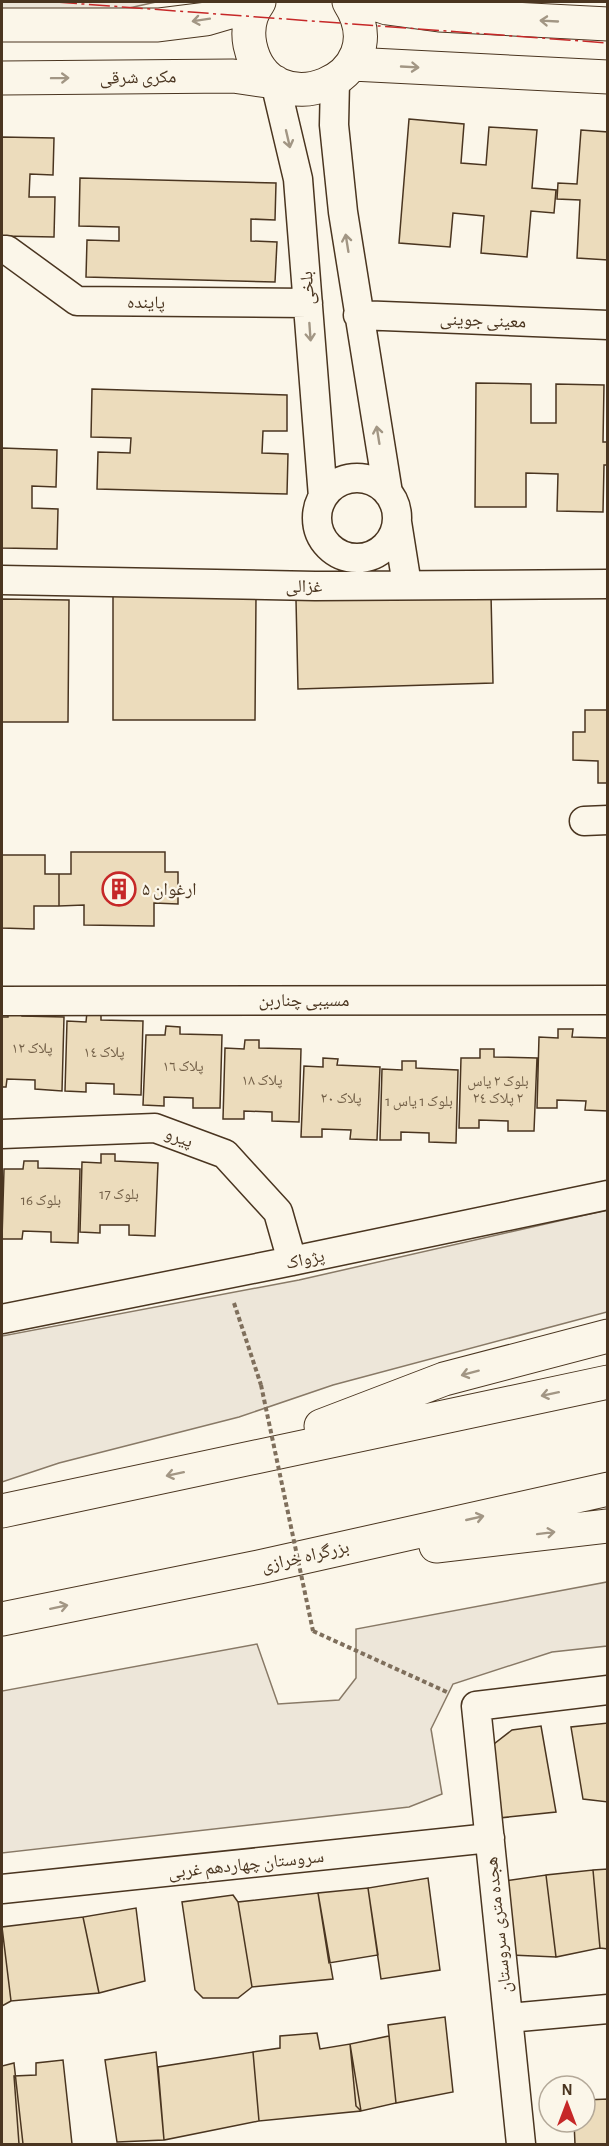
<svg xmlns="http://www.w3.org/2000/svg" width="609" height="2146" viewBox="0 0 609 2146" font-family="'Alegreya Sans','Noto Naskh Arabic',sans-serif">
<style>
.green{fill:#ede6d9;stroke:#887966;stroke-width:1.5}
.building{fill:#ecdcbc;stroke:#4a3520;stroke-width:1.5}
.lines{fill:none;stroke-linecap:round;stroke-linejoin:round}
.minor-casing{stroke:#4a3520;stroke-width:31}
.tertiary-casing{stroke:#4a3520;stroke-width:35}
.trunk-casing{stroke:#4a3520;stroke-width:35}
.path{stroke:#7f6f5c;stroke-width:4;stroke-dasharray:4.5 3;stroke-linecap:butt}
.minor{stroke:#fbf6e9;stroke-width:28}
.tertiary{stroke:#fbf6e9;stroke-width:33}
.trunk{stroke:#fbf6e9;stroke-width:33}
.path-bridge{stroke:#7f6f5c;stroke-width:4;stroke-dasharray:4.5 3;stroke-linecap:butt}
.power{stroke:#c62828;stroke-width:1.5;stroke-dasharray:21 4.5 3 4.5;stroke-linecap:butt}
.oneway{stroke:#a29684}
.labels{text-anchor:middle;stroke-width:4.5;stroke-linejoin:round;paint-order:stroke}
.number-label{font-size:15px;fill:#725f47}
.street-label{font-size:18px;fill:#4a3520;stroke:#fbf6e9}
.poi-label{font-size:18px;fill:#4a3520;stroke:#fbf6e9;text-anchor:start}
</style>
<rect width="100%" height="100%" fill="#fbf6e9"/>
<path class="green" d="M2 2H156L111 12 2 10Z
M607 1210V1312L333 1385 239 1417 59 1463 2 1482V1336L299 1280Z
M607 1582V1646L552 1652 453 1684 431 1729 442 1794 409 1807 2 1853V1691L257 1644 278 1704 339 1700 356 1678V1629Z"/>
<path class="building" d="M409 119 464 124 461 163 486 165 489 127 537 130 532 188 556 190 554 213 531 211 527 257 481 253 484 216 453 213 450 247 399 243Z
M581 130 608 132V260L577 258 580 200 557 199 558 183 577 184Z
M2 137 54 138 53 175 30 174 29 197H55L54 237 2 236Z
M80 178 276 183 275 220 251 219V241L277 242 275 282 86 277 87 240 119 241V227L79 226Z
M476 383 531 384V423H556V384L604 385 603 442H608V465H604L603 512 557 511 558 474 526 473V507H475Z
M92 389 287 395V431H263L262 453 288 454 287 494 97 489 98 452 130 453 131 438 91 437Z
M2 448 57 450 56 487 32 486V508L58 509 57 549 2 548Z
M491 595 493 683 298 689 296 600Z
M113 596 256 597 255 720H113Z
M2 599 69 600 68 722H2Z
M585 710H608V783H598V761L573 760V732H585Z
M71 852H165V872H178V904L154 903V926L84 925V905L59 906V874H71Z
M2 855H45V874H59V906H34V929L2 928Z
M8 1008H22V1016L64 1017 62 1091 35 1089V1080L7 1079 6 1087H2V1017H8Z
M87 1012 101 1013V1020L143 1021 141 1095 114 1094V1084L86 1083V1092L65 1091 67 1021 86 1022Z
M166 1026 180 1027V1034L222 1035 220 1108H193V1098L164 1097V1106L143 1105 146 1035H165Z
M558 1029H573L572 1037 608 1038V1111L585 1110 586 1101 557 1100V1108H537L539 1037 558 1038Z
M245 1040H259V1048L301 1049 299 1122 272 1121V1112L244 1111V1119H223L225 1048 244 1049Z
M480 1049H494V1057L537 1058 534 1131H508V1121L479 1120V1128H459L461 1058H480Z
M323 1058 338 1059 337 1065 380 1067 377 1140 350 1139 351 1130 322 1129V1137H301L304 1066 323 1067Z
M402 1061H416V1068L458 1070 456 1143 429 1142V1133L401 1132V1140H380L382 1069 402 1070Z
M101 1154H115V1161L158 1163 155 1236 129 1235V1225H100V1233L80 1232 82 1162 101 1163Z
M24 1161H38V1168L80 1169 78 1243 51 1242V1232L23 1231 22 1239H2L4 1169H23Z
M608 1723V1802L583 1799 571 1727Z
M541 1726 556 1812 490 1819 481 1754 512 1730Z
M608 1869V1949L600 1948 593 1870Z
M593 1870 600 1948 556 1957 546 1875Z
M546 1875 556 1957 511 1955 504 1881Z
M428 1878 440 1970 381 1979 368 1888Z
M368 1888 378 1955 329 1963 318 1893Z
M318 1893 333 1979 252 1987 238 1902Z
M233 1895 238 1902 252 1987 238 1998H203L195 1990 182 1902Z
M136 1908 145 1981 99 1993 83 1917Z
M83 1917 99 1993 11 2001 2 1927Z
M2 1927 11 2001 2 2006Z
M445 2017 453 2092 396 2103 388 2025Z
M317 2033 320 2049 350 2044 361 2111 259 2121 253 2052 280 2048V2036Z
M389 2036 396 2103 361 2111 356 2106 350 2044Z
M156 2052 164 2140 117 2142 105 2060Z
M253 2052 259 2121 164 2140 158 2067Z
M63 2060 72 2144H19L14 2076 36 2075V2063Z
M14 2063 23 2144H2V2066Z
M608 2099V2144H575L574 2122H585V2100Z"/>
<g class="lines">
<g class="minor-casing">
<path id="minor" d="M335 81 334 125 343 212 388 493
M275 82 298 179 323 497
M2 250H7L77 301 308 303
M358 315 608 325
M317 518a40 40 0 1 1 80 0a40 40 0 1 1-80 0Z
M397 522 407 585
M2 580 315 586 608 584
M584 821 608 820
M2 1001 608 1000
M2 1134 155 1128 225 1154 278 1212 292 1261
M2 1319 292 1261 608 1195
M2 1889 490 1838
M508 2018 608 2009
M521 2144 476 1706 608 1690"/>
</g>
<g class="tertiary-casing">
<path id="tertiary" d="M259 2C250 14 247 30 250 45 268 130 399 80 349 2
M369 2 387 8 439 15 608 24
M2 25H158L206 19 257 4
M352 64 608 77
M2 78 233 76 275 82"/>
</g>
<g class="trunk-casing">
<path id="trunk" d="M321 1426 444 1379 608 1336
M2 1511 608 1382
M436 1546 608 1526
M2 1619 259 1567 608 1489"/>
</g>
<path class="path" d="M234 1303 261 1385
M313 1631 449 1693"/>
<use href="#minor" class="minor"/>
<use href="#tertiary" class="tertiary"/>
<use href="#trunk" class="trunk"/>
<path class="path-bridge" d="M261 1385 313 1631"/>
<path class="power" d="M56 2 608 43"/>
</g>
<defs><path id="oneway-shaft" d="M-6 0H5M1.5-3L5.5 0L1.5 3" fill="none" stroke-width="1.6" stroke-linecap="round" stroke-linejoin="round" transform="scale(1.5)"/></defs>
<g class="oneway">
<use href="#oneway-shaft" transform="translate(201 20) rotate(171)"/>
<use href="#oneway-shaft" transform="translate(549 21) rotate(-177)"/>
<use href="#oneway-shaft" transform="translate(410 67) rotate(3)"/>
<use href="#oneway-shaft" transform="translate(60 78) rotate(-1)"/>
<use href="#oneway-shaft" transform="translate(288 139) rotate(77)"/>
<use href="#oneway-shaft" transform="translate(347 243) rotate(-99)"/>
<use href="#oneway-shaft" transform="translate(310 332) rotate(86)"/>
<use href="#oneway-shaft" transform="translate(378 435) rotate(-99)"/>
<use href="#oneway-shaft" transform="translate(470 1373) rotate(165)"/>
<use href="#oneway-shaft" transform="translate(550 1394) rotate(168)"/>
<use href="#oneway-shaft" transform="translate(175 1474) rotate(168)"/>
<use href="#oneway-shaft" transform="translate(475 1518) rotate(-13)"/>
<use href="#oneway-shaft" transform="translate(546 1533) rotate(-7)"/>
<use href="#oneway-shaft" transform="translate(59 1607) rotate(-12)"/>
</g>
<defs>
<g id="building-ring" transform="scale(1.725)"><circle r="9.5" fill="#fbf6e9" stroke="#c62828" stroke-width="1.5"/><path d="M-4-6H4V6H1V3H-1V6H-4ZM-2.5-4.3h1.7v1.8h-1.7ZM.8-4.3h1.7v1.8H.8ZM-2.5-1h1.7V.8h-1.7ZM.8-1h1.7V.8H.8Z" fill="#c62828"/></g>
</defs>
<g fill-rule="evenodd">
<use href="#building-ring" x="119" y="889"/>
</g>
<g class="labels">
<g class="number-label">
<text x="32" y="1053">پلاک ١٢</text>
<text x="104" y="1057">پلاک ١٤</text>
<text x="183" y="1071">پلاک ١٦</text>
<text x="262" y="1085">پلاک ١٨</text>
<text x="498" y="1086">بلوک ٢ یاس<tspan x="498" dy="17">٢ پلاک ٢٤</tspan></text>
<text x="341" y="1103">پلاک ٢٠</text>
<text x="419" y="1106">بلوک 1 یاس 1</text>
<text x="119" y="1199">بلوک 17</text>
<text x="41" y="1205">بلوک 16</text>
</g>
<g class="street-label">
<text transform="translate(138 77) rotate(-1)" y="6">مکری شرقی</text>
<text transform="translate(307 288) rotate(-94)" y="6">بلخی</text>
<text transform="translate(146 302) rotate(1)" y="6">پاینده</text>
<text transform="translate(483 320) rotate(2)" y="6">معینی جوینی</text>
<text x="304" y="592">غزالی</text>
<text x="304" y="1006">مسیبی چناربن</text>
<text transform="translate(179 1137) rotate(20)" y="6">پیرو</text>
<text transform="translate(305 1259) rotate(-12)" y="6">پژواک</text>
<text transform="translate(305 1556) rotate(-13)" y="6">بزرگراه خرازی</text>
<text transform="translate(246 1864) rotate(-6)" y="6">سروستان چهاردهم غربی</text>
<text transform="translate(498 1925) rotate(-96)" y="6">هجده متری سروستان</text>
</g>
<g class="poi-label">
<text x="142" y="895">ارغوان ۵</text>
</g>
</g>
<rect width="609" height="2146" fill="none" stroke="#4a3520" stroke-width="6"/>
<g transform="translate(567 2104)"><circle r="28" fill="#fbf6e9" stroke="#b4a999" stroke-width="1.5"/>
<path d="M0-4.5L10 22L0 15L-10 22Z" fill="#c62828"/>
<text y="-9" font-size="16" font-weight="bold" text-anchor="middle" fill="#4a3520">N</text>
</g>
</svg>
